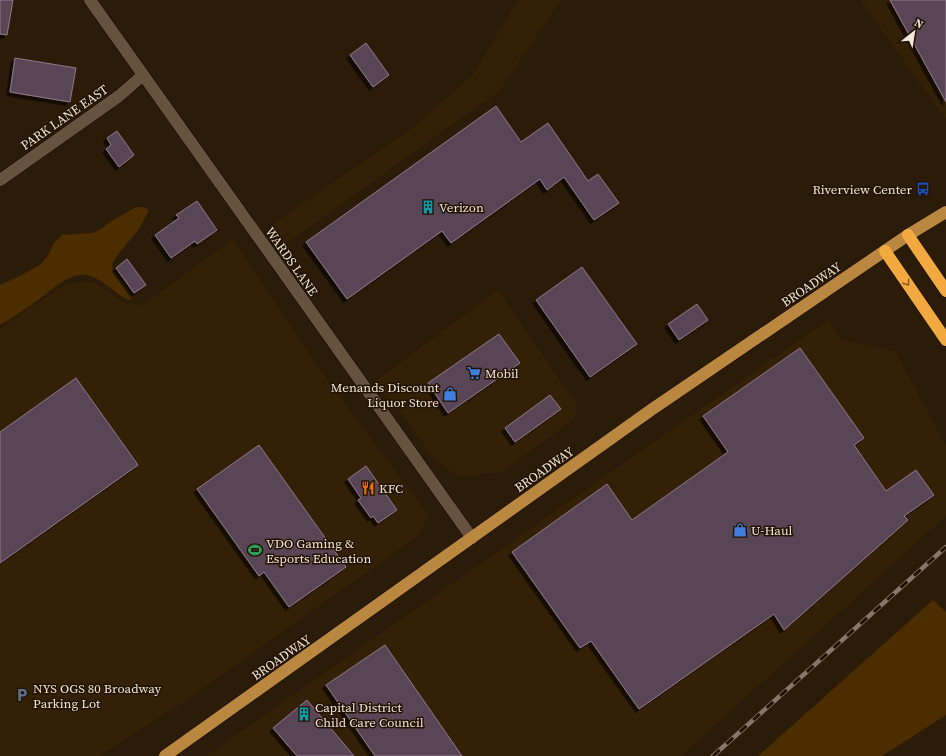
<svg xmlns="http://www.w3.org/2000/svg" width="946" height="756" viewBox="0 0 946 756" font-family="'Source Serif 4',serif">
<style>
.built{fill:#342006}
.green{fill:#4c2d00}
.building{fill:#594455;stroke:#90798b;filter:url(#shadow)}
.lines{fill:none;stroke-linecap:round;stroke-linejoin:round}
.street-casing{stroke:#130600;stroke-width:13}
.secondary-casing{stroke:#130600;stroke-width:13}
.primary-casing{stroke:#130600;stroke-width:13}
.highway-casing{stroke:#130600;stroke-width:13}
.street{stroke:#65533f;stroke-width:12}
.secondary{stroke:#65533f;stroke-width:12}
.primary{stroke:#b98740;stroke-width:12}
.highway{stroke:#f1a940;stroke-width:12}
.rail-casing{stroke:#857869;stroke-width:4.5}
.rail{stroke:#211202;stroke-width:3;stroke-dasharray:9;stroke-linecap:butt}
.oneway{stroke:#895e21}
.labels{text-anchor:middle;stroke-width:3;stroke-linejoin:round;paint-order:stroke}
.street-label{font-size:13px;fill:#efe5d9;stroke:#211202}
.poi-label{font-size:13px;fill:#efe5d9;stroke:#211202;text-anchor:start}
</style>
<defs>
<filter id="shadow"><feDropShadow dx="-3.5" dy="3.5" stdDeviation="0" flood-color="#0009"/></filter>
</defs>
<rect width="100%" height="100%" fill="#2b1b09"/>
<path class="built" d="M518 0H561L499 91 283 246 270 226 411 129 473 75Z
M860 0H946V119Z
M233 239 330 384 429 516 418 536 182 703 99 756H0V328L63 286 85 281 96 283 122 302 143 305Z
M498 290 579 408 571 421 502 472 459 477 435 460 404 416 376 381Z
M828 320 840 339 895 351 946 445V516L681 756H206Z"/>
<path class="green" d="M136 207H142L148 209V212L139 229 119 253 112 264 113 270 132 295 131 299 128 300C115 293 104 281 91 276 70 269 49 293 34 303 23 311 11 318 0 325V285L20 276 41 264 47 257 54 243 62 235 92 233 98 231 110 222Z
M933 600 946 612V715L882 756H758Z"/>
<path class="building" d="M0 0H13L7 35 0 34Z
M890 0H946V102Z
M366 43 389 75 373 87 350 55Z
M15 58 76 68 70 102 10 92Z
M496 106 521 142 548 123 588 181 598 174 619 203 594 220 564 177 547 190 540 179 451 243 442 231 347 299 306 242Z
M117 131 134 155 119 167 106 149 111 145 107 138Z
M197 201 217 230 197 244 195 241 171 258 155 235 179 218 176 215Z
M127 259 146 285 134 293 116 268Z
M582 267 637 344 590 377 536 300Z
M697 304 708 320 679 340 668 324Z
M499 334 520 363 448 413 428 383Z
M800 348 864 438 854 445 886 491 916 470 934 495 904 516 908 520 784 630 774 614 639 709 591 641 580 648 512 552 607 484 632 520 728 452 703 416Z
M76 378 138 465 0 563V432Z
M550 395 561 409 515 442 505 428Z
M259 445 346 567 289 607 264 572 259 576 197 489Z
M366 466 397 510 378 523 373 516 371 518 358 500 361 498 348 479Z
M385 645 462 756H375L326 685Z
M307 700 354 756H297L273 728Z"/>
<g class="lines">
<g class="street-casing">
<path id="street" d="M0 180 119 96 143 75"/>
</g>
<g class="secondary-casing">
<path id="secondary" d="M90 0 472 538"/>
</g>
<g class="primary-casing">
<path id="primary" d="M165 756 651 410 908 235 946 212"/>
</g>
<g class="highway-casing">
<path id="highway" d="M908 235 946 291
M885 251 946 340"/>
</g>
<use href="#street" class="street"/>
<use href="#secondary" class="secondary"/>
<use href="#primary" class="primary"/>
<use href="#highway" class="highway"/>
<g class="rail-casing">
<path id="rail" d="M713 756 946 547"/>
</g>
<use href="#rail" class="rail"/>
</g>
<defs><path id="oneway-chevron" d="M-2-3.5L2.5 0L-2 3.5" fill="none" stroke-width="1.6" stroke-linecap="round" stroke-linejoin="round"/></defs>
<use class="oneway" href="#oneway-chevron" transform="translate(907 283) rotate(56)"/>
<defs>
<g id="bus-bare" transform="scale(1.08)"><path d="M-5-6H5V4H4V6H2V4H-2V6H-4V4H-5ZM-3.5-4V0h7V-4ZM-3.5 1.2v1.5H-2V1.2ZM2 1.2v1.5H3.5V1.2Z" fill="#1a4fb4" stroke="#211202" stroke-width="2.5" paint-order="stroke"/></g>
<g id="building-bare" transform="scale(1.08)"><path d="M-4-6H4V6H1V3H-1V6H-4ZM-2.5-4.3h1.7v1.8h-1.7ZM.8-4.3h1.7v1.8H.8ZM-2.5-1h1.7V.8h-1.7ZM.8-1h1.7V.8H.8Z" fill="#0f9aa8" stroke="#211202" stroke-width="2.5" paint-order="stroke"/></g>
<g id="supermarket-bare" transform="scale(1.08)"><path d="M-6-5.5h2.5l.6 2H6L4.5 2H-2.5L-4.4-4H-6ZM-1.5 3.2a1.3 1.3 0 1 0 .1 0ZM3 3.2a1.3 1.3 0 1 0 .1 0Z" fill="#3f7fe0" stroke="#211202" stroke-width="2.5" paint-order="stroke"/></g>
<g id="shop-bare" transform="scale(1.08)"><path d="M-5-2.5h2.3a2.7 3.5 0 0 1 5.4 0H5L5.5 6h-11ZM-1.5-2.5h3a1.5 2.3 0 0 0-3 0Z" fill="#3f7fe0" stroke="#211202" stroke-width="2.5" paint-order="stroke"/></g>
<g id="restaurant-bare" transform="scale(1.08)"><path d="M-5-6h1v4h1v-4h1v4h1v-4h1v5L-1.5 .5V6h-2V.5L-5-1ZM5-6V6H3V1.5H1.5Q1.5-4 5-6Z" fill="#e8710a" stroke="#211202" stroke-width="2.5" paint-order="stroke"/></g>
<g id="stadium-bare" transform="scale(1.08)"><path d="M0-5a6.5 5 0 1 0 0 10a6.5 5 0 1 0 0-10ZM-3.5-1.8h7v3.6h-7Z" fill="#2e9e5b" stroke="#211202" stroke-width="2.5" paint-order="stroke"/></g>
<g id="parking-bare" transform="scale(1.08)"><path d="M-3.5-5.5H1a3.5 3.5 0 0 1 0 7H-1V5.5H-3.5ZM-1-3.4V-.6H.8a1.4 1.4 0 0 0 0-2.8Z" fill="#5c6f8a" stroke="#211202" stroke-width="2.5" paint-order="stroke"/></g>
</defs>
<g fill-rule="evenodd">
<use href="#bus-bare" x="923" y="189"/>
<use href="#building-bare" x="428" y="207"/>
<use href="#supermarket-bare" x="474" y="373"/>
<use href="#shop-bare" x="450" y="394"/>
<use href="#restaurant-bare" x="368" y="488"/>
<use href="#shop-bare" x="740" y="530"/>
<use href="#stadium-bare" x="255" y="550"/>
<use href="#parking-bare" x="22" y="695"/>
<use href="#building-bare" x="304" y="714"/>
</g>
<g class="labels">
<g class="street-label">
<text transform="translate(64 117) rotate(-35)" y="5">PARK LANE EAST</text>
<text transform="translate(292 261) rotate(55)" y="5">WARDS LANE</text>
<text transform="translate(811 284) rotate(-34)" y="5">BROADWAY</text>
<text transform="translate(544 469) rotate(-35)" y="5">BROADWAY</text>
<text transform="translate(281 657) rotate(-35)" y="5">BROADWAY</text>
</g>
<g class="poi-label">
<text x="912" y="194" text-anchor="end">Riverview Center</text>
<text x="439" y="212">Verizon</text>
<text x="485" y="378">Mobil</text>
<text x="439" y="392" text-anchor="end">Menands Discount<tspan x="439" dy="15">Liquor Store</tspan></text>
<text x="379" y="493">KFC</text>
<text x="751" y="535">U-Haul</text>
<text x="266" y="548">VDO Gaming &amp;<tspan x="266" dy="15">Esports Education</tspan></text>
<text x="33" y="693">NYS OGS 80 Broadway<tspan x="33" dy="15">Parking Lot</tspan></text>
<text x="315" y="712">Capital District<tspan x="315" dy="15">Child Care Council</tspan></text>
</g>
</g>
<g transform="translate(914 32) rotate(30)" stroke="#211202" stroke-width="3" paint-order="stroke">
<path d="M0-3L7 15L0 10L-7 15Z" fill="#efe5d9"/>
<text y="-6" font-size="11" font-weight="bold" text-anchor="middle" fill="#efe5d9">N</text>
</g>
</svg>
